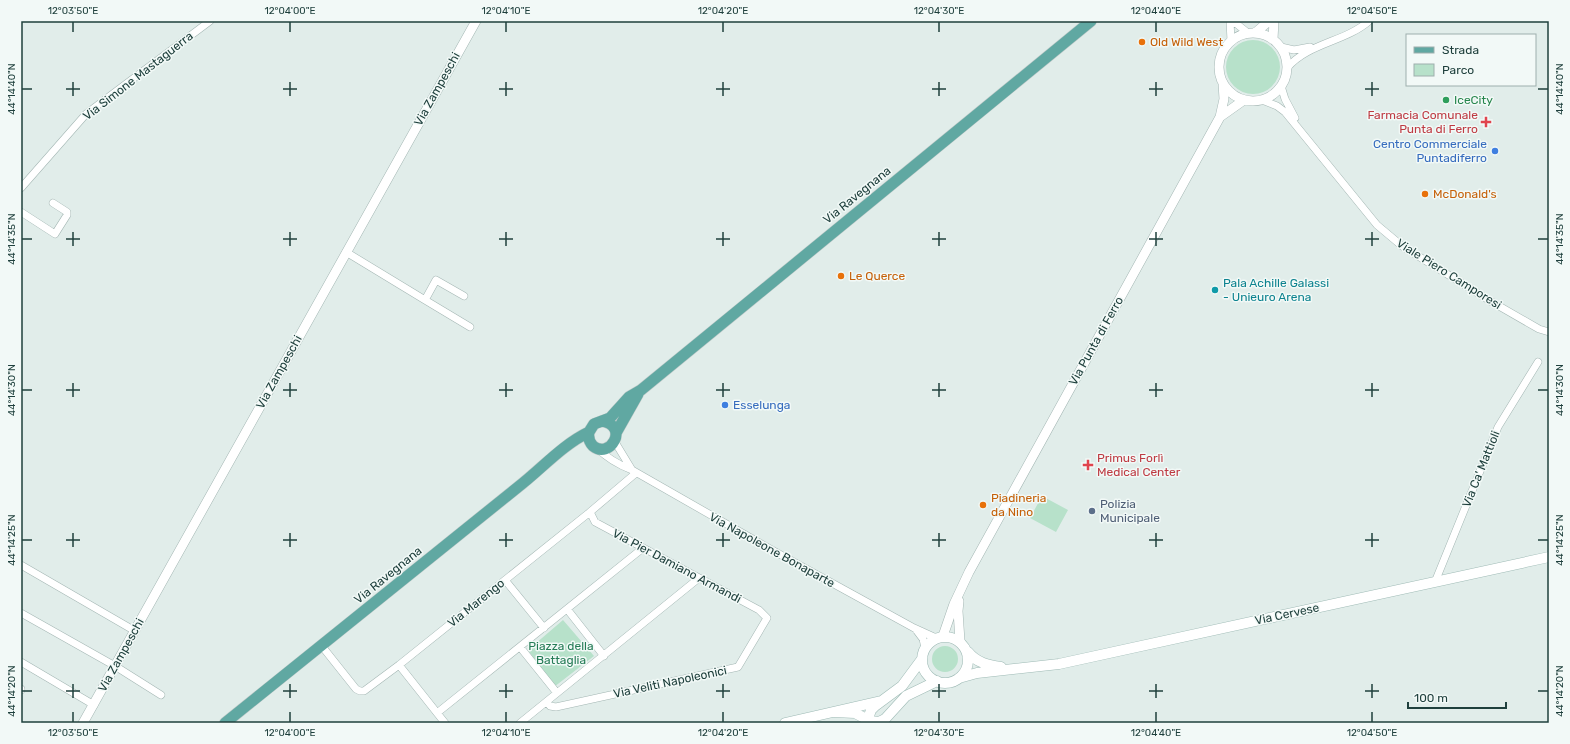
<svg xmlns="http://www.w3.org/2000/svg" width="1570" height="744" viewBox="0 0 1570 744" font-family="Rubik,sans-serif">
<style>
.green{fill:#b7e1ca}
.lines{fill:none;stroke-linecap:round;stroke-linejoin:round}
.minor-casing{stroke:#a3b6b3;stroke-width:8}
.tertiary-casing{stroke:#a3b6b3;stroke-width:10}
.secondary-casing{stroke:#9ebab5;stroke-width:11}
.primary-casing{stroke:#c0cac9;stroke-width:12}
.minor{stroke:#fff;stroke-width:7}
.tertiary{stroke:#fff;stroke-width:9}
.secondary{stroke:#fff;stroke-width:10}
.primary{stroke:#60a8a2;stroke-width:11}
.ticks{fill:none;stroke:#1f403d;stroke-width:1.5}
.food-dot{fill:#e8710a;stroke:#f2f9f7;stroke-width:1.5}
.leisure-dot{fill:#2e9e5b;stroke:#f2f9f7;stroke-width:1.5}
.health-dot{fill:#e0444e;stroke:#f2f9f7;stroke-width:1.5}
.shop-dot{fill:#3f7fe0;stroke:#f2f9f7;stroke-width:1.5}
.culture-dot{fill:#0f9aa8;stroke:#f2f9f7;stroke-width:1.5}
.service-dot{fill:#5c6f8a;stroke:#f2f9f7;stroke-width:1.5}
.labels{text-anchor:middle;stroke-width:3;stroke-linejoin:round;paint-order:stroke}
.food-label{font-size:12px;fill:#c56008;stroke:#f2f9f7;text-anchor:start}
.street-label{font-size:12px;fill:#1f403d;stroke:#f2f9f7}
.leisure-label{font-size:12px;fill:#27864d;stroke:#f2f9f7;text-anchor:start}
.health-label{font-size:12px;fill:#be3a42;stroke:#f2f9f7;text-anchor:end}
.shop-label{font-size:12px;fill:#366cbe;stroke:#f2f9f7;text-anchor:end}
.culture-label{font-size:12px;fill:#0d838f;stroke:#f2f9f7;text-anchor:start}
.service-label{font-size:12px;fill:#4e5e75;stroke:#f2f9f7;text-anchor:start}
.park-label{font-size:12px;fill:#257c56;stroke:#f2f9f7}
.neatline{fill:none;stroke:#1f403d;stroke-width:1.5}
.ticks-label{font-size:10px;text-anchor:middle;fill:#1f403d}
</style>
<rect width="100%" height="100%" fill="#e1edea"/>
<path class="green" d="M1226 67a27 27 0 1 1 54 0a27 27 0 1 1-54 0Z
M1042 496 1068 510 1056 532 1030 518Z
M563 620 594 656 554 687 528 650Z
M932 659a13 13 0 1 1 26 0a13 13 0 1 1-26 0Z"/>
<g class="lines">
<g class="minor-casing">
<path id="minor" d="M1230 21 1231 41
M1233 21 1248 33
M1281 47 1294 50 1310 47
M1287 68C1308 43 1345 42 1369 21
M1281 86 1285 99 1295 118
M1262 100 1277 106 1285 112 1377 225 1402 246 1492 302 1539 329 1549 332
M21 188 86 114 210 21
M21 212 55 234 67 215V212L53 203
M346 252 425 300
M464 296 436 280 425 300 470 327
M615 442 632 470
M597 448C608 459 619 465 632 470L772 550 914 628 936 638
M21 565 135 631
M505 580 544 628
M1435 582 1498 427 1538 362
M567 609 604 656
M21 613 115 666 161 695
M917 631 923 639 925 648
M321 645 356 689 360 691H364L399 665 590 512 636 473
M520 647 557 693
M21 662 94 705
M399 665 445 723
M21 690V689
M547 702 550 706 556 707 738 667 767 618 759 610 595 522 590 512
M437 713 643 548
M520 723 699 578"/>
</g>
<g class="tertiary-casing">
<path id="tertiary" d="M1219 67a34 34 0 1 1 68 0a34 34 0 1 1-68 0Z
M1255 33 1269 21
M1273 39 1274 21
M1220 117 1224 99 1223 83
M959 601 958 611 960 641
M943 636 954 604 969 572 1220 117 1244 100
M83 723 476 21"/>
</g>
<g class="secondary-casing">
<path id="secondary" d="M922 660a23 23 0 1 1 46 0a23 23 0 1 1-46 0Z
M968 652C977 663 988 665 1001 667
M959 678 977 673 1059 664 1549 557
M834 712 855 713 870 721 879 722 885 719 906 696 937 681
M870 721 869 716 871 710 875 706 902 686 922 659
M785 723 881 701"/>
</g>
<g class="primary-casing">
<path id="primary" d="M602 421C630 426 610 460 593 446 589 442 588 437 589 432L594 424 610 418 629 397 641 390 1091 21
M616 433 638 394
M225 723 523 483C544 466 564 444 589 432"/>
</g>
<use href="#minor" class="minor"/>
<use href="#tertiary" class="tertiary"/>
<use href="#secondary" class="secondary"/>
<use href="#primary" class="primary"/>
</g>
<path class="ticks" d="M73 22V32M290 22V32M506 22V32M723 22V32M939 22V32M1156 22V32M1372 22V32M73 82V96M290 82V96M506 82V96M723 82V96M939 82V96M1156 82V96M1372 82V96M22 89H32M66 89H80M283 89H297M499 89H513M716 89H730M932 89H946M1149 89H1163M1365 89H1379M1538 89H1548M73 232V246M290 232V246M506 232V246M723 232V246M939 232V246M1156 232V246M1372 232V246M22 239H32M66 239H80M283 239H297M499 239H513M716 239H730M932 239H946M1149 239H1163M1365 239H1379M1538 239H1548M73 383V397M290 383V397M506 383V397M723 383V397M939 383V397M1156 383V397M1372 383V397M22 390H32M66 390H80M283 390H297M499 390H513M716 390H730M932 390H946M1149 390H1163M1365 390H1379M1538 390H1548M73 533V547M290 533V547M506 533V547M723 533V547M939 533V547M1156 533V547M1372 533V547M22 540H32M66 540H80M283 540H297M499 540H513M716 540H730M932 540H946M1149 540H1163M1365 540H1379M1538 540H1548M73 684V698M290 684V698M506 684V698M723 684V698M939 684V698M1156 684V698M1372 684V698M22 691H32M66 691H80M283 691H297M499 691H513M716 691H730M932 691H946M1149 691H1163M1365 691H1379M1538 691H1548M73 712V722M290 712V722M506 712V722M723 712V722M939 712V722M1156 712V722M1372 712V722"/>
<g class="food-dot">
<circle cx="1142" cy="42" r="4"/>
<circle cx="1425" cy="194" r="4"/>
<circle cx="841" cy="276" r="4"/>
<circle cx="983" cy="505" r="4"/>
</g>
<circle class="leisure-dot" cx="1446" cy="100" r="4"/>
<g class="health-dot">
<path d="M1484 116h4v4h4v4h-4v4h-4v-4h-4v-4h4z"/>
<path d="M1086 459h4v4h4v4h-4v4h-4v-4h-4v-4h4z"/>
</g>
<g class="shop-dot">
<circle cx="1495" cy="151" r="4"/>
<circle cx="725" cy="405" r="4"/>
</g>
<circle class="culture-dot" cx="1215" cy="290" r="4"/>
<circle class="service-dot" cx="1092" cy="511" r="4"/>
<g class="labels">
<g class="food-label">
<text x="1150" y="46">Old Wild West</text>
<text x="1433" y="198">McDonald's</text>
<text x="849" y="280">Le Querce</text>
<text x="991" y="502">Piadineria<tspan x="991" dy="14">da Nino</tspan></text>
</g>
<g class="street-label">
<text transform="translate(138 76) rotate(-38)" y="4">Via Simone Mastaguerra</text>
<text transform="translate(437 89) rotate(-61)" y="4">Via Zampeschi</text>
<text transform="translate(857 195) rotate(-39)" y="4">Via Ravegnana</text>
<text transform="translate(1449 274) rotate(32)" y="4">Viale Piero Camporesi</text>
<text transform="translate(1096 341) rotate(-61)" y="4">Via Punta di Ferro</text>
<text transform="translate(279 372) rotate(-61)" y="4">Via Zampeschi</text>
<text transform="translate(1481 469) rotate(-68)" y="4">Via Ca' Mattioli</text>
<text transform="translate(772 550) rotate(29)" y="4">Via Napoleone Bonaparte</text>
<text transform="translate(677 566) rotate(28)" y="4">Via Pier Damiano Armandi</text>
<text transform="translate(388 575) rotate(-39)" y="4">Via Ravegnana</text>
<text transform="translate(476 603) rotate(-39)" y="4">Via Marengo</text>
<text transform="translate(1287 614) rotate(-12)" y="4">Via Cervese</text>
<text transform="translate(121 655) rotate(-61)" y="4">Via Zampeschi</text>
<text transform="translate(670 682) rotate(-12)" y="4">Via Veliti Napoleonici</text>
</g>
<g class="leisure-label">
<text x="1454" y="104">IceCity</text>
</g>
<g class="health-label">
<text x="1478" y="119">Farmacia Comunale<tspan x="1478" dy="14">Punta di Ferro</tspan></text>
<text x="1097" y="462" text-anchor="start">Primus Forlì<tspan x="1097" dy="14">Medical Center</tspan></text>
</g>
<g class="shop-label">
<text x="1487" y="148">Centro Commerciale<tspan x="1487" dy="14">Puntadiferro</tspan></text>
<text x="733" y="409" text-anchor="start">Esselunga</text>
</g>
<g class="culture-label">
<text x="1223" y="287">Pala Achille Galassi<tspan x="1223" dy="14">- Unieuro Arena</tspan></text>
</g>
<g class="service-label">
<text x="1100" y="508">Polizia<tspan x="1100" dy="14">Municipale</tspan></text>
</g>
<g class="park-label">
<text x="561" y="650">Piazza della<tspan x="561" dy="14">Battaglia</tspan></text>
</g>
</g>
<rect width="1570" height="744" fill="none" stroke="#f2f9f7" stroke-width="44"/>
<rect x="1406" y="34" width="130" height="52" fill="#f2f9f7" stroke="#9eafad"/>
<rect x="1414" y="47" width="20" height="6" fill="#60a8a2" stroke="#9eafad"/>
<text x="1442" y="54" font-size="12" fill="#1f403d">Strada</text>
<rect x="1414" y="64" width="20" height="12" fill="#b7e1ca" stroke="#9eafad"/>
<text x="1442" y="74" font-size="12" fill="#1f403d">Parco</text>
<path d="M1408 702v6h98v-6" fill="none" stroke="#1f403d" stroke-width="2"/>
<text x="1414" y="702" font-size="12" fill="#1f403d" stroke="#f2f9f7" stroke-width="3" paint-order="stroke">100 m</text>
<rect x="22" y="22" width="1526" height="700" class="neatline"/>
<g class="ticks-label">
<text x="73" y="14">12°03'50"E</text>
<text x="290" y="14">12°04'00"E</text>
<text x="506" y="14">12°04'10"E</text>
<text x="723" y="14">12°04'20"E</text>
<text x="939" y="14">12°04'30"E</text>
<text x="1156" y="14">12°04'40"E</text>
<text x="1372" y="14">12°04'50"E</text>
<text transform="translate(11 89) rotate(-90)" y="4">44°14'40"N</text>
<text transform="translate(1559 89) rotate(-90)" y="4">44°14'40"N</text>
<text transform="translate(11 239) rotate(-90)" y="4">44°14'35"N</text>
<text transform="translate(1559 239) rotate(-90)" y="4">44°14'35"N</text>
<text transform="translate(11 390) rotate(-90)" y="4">44°14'30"N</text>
<text transform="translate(1559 390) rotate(-90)" y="4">44°14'30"N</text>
<text transform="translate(11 540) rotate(-90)" y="4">44°14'25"N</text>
<text transform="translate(1559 540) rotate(-90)" y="4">44°14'25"N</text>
<text transform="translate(11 691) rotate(-90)" y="4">44°14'20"N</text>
<text transform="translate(1559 691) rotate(-90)" y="4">44°14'20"N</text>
<text x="73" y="736">12°03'50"E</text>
<text x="290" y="736">12°04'00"E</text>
<text x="506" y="736">12°04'10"E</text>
<text x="723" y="736">12°04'20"E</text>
<text x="939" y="736">12°04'30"E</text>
<text x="1156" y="736">12°04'40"E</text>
<text x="1372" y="736">12°04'50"E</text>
</g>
</svg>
